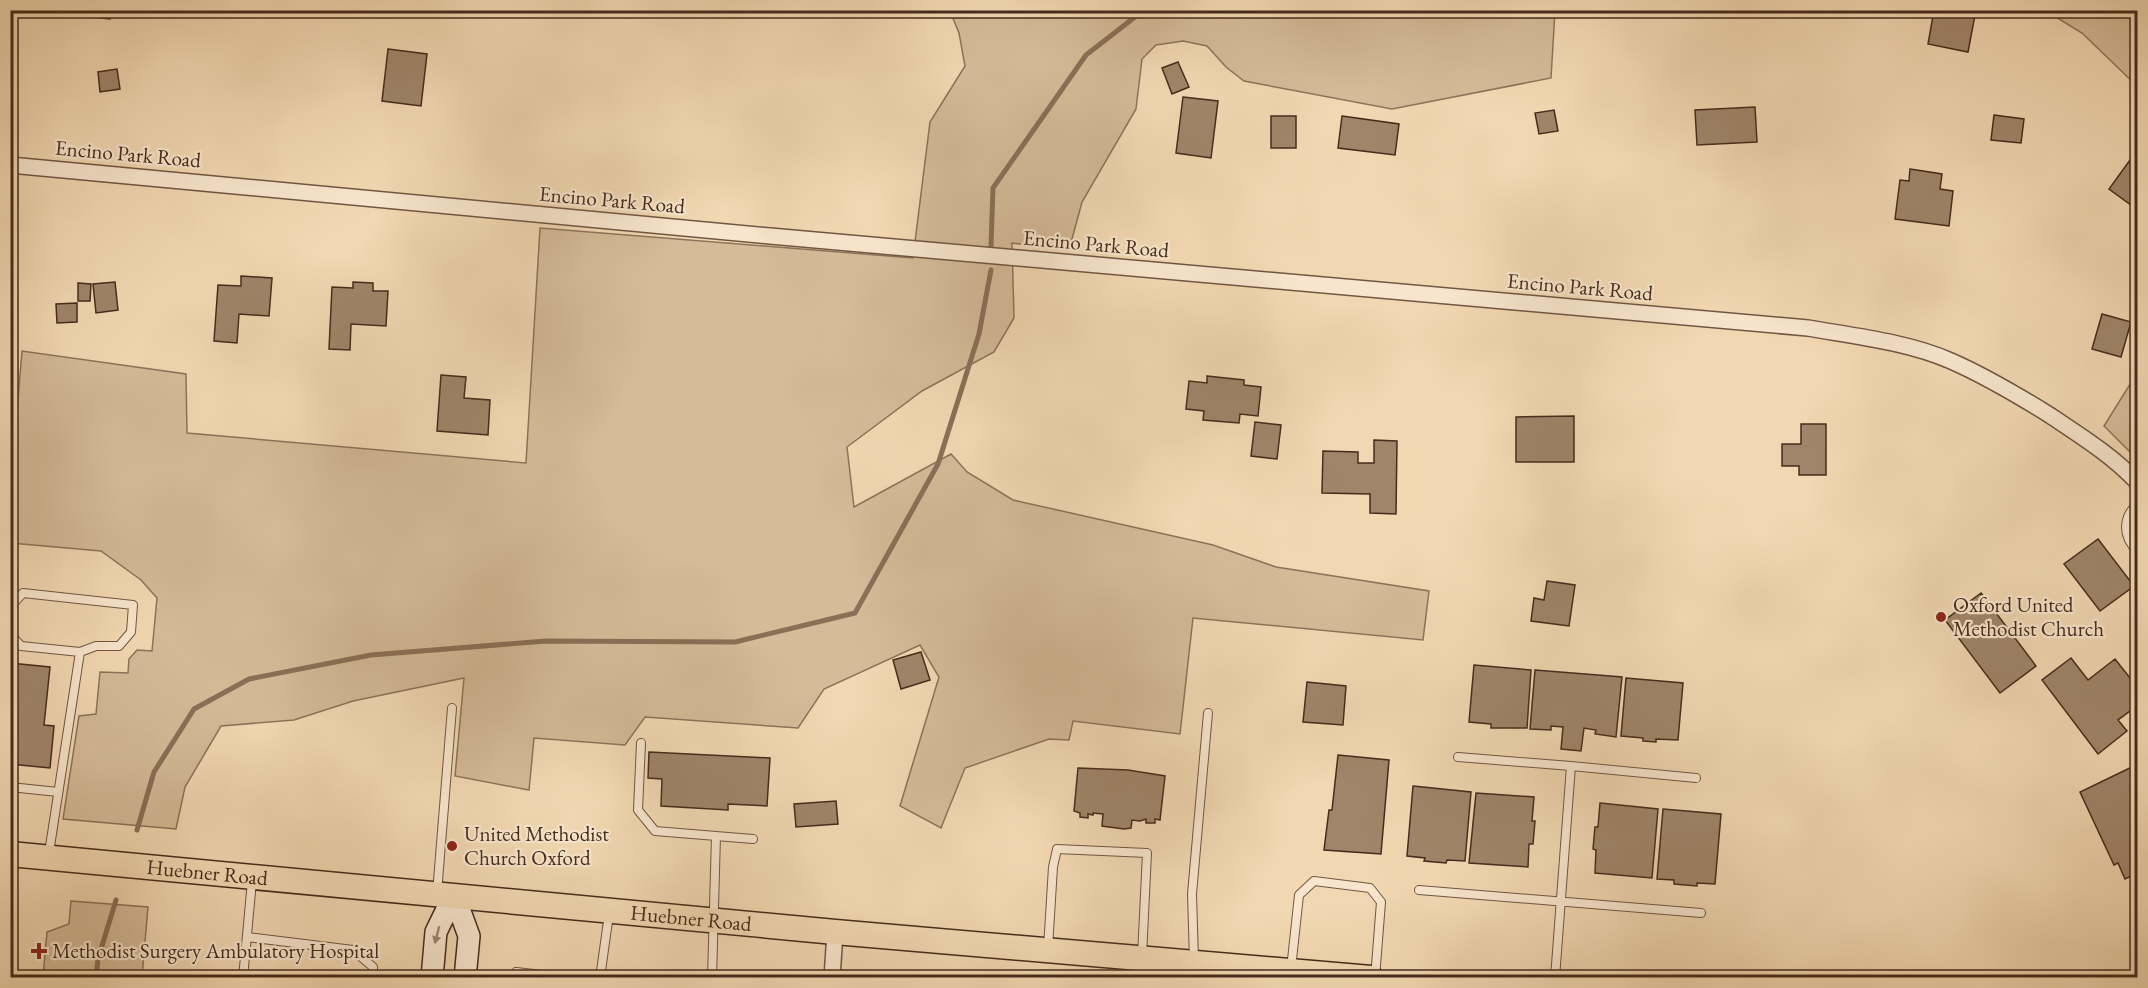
<svg xmlns="http://www.w3.org/2000/svg" width="2148" height="988" viewBox="0 0 2148 988" font-family="'EB Garamond',serif">
<style>
.green{fill:#d5bb98;stroke:#8e735a;stroke-width:1.5}
.lines{fill:none;stroke-linecap:round;stroke-linejoin:round}
.stream{stroke:#8b6f57;stroke-width:5}
.building{fill:#a0856a;stroke:#472b1c;stroke-width:1.5}
.lane-casing{stroke:#725642;stroke-width:10}
.street-casing{stroke:#725642;stroke-width:18}
.secondary-casing{stroke:#472b1c;stroke-width:24}
.primary-casing{stroke:#472b1c;stroke-width:27}
.lane{stroke:#f7e6cd;stroke-width:8}
.street{stroke:#f7e6cd;stroke-width:15}
.secondary{stroke:#f7e6cd;stroke-width:21}
.primary{stroke:#f2d8b2;stroke-width:24}
.oneway{fill:#9f8874}
.poi-dot{fill:#8f2418;stroke:#f7e6cd;stroke-width:2}
.labels{text-anchor:middle;stroke-width:4.5;stroke-linejoin:round;paint-order:stroke}
.street-label{font-size:21px;fill:#472b1c;stroke:#f7e6cd}
.poi-label{font-size:21px;fill:#472b1c;stroke:#f7e6cd;text-anchor:start}
</style>
<rect width="100%" height="100%" fill="#f2d8b2"/>
<filter id="stains"><feTurbulence type="fractalNoise" baseFrequency=".00333" numOctaves="4"/><feColorMatrix values="0 0 0 0 .2 0 0 0 0 .09 0 0 0 0 .02 0 0 0 .5 -.17"/></filter>
<radialGradient id="worn" r=".72"><stop offset=".6" stop-color="#630" stop-opacity="0"/><stop offset="1" stop-color="#630" stop-opacity=".3"/></radialGradient>
<path class="green" d="M950 11H1555L1551 78 1392 109 1244 81 1226 67 1207 46 1183 41 1156 45 1142 59 1136 109 1082 202 1069 250 1012 243 1014 318 994 352 922 391 847 447 854 507 951 454 967 472 1013 500 1213 545 1276 567 1429 591 1423 640 1193 618 1180 734 1073 721 1069 740 1049 739 965 768 941 828 900 806 939 677 920 645 824 689 798 728 645 717 625 745 534 738 529 790 455 776 464 678 353 701 294 720 221 726 185 787 176 829 63 819 79 716 96 714 100 672 128 673 129 659 137 650 152 651 157 598 141 580 101 551 11 543V483L22 351 186 374 187 433 526 463 540 228 913 258 930 122 965 66 959 33Z
M2046 11H2137V86L2082 33Z
M2137 373 2138 459H2137L2104 426Z
M71 901 148 907 142 977H43L47 932 69 924Z"/>
<g class="lines">
<path class="stream" d="M991 246 993 188 1086 55 1144 10
M137 830 154 772 194 709 249 679 371 655 546 641 735 642 855 613 938 464 979 334 991 270
M96 978 98 959 116 900"/>
</g>
<path class="building" d="M55 10H111L110 19 55 13Z
M1934 10H1952L1975 15 1968 52 1928 44Z
M388 49 427 54 421 106 382 101Z
M1178 62 1189 87 1172 94 1162 68Z
M117 69 120 89 100 92 98 72Z
M1183 97 1218 101 1211 158 1176 153Z
M1755 107 1757 142 1697 145 1695 110Z
M1554 110 1558 131 1539 134 1535 113Z
M1994 115 2024 119 2021 143 1991 140Z
M1271 116H1296V148H1271Z
M1342 116 1399 124 1395 155 1338 148Z
M2130 160 2138 165V204L2135 208 2109 189Z
M1910 169 1942 174 1940 189 1953 191 1949 226 1895 219 1900 180 1909 181Z
M241 276 272 278 269 316 239 314 237 343 214 341 218 285 241 286Z
M115 282 118 310 96 313 93 284Z
M353 282 373 283V291H388L386 326 351 324 350 350 329 349 332 287 353 288Z
M78 283 91 284 90 301H78Z
M77 303V322L57 323 56 304Z
M2102 314 2131 322 2121 357 2092 349Z
M441 375 466 377 464 398 490 400 488 435 437 431Z
M1207 376 1244 380V385L1261 387 1258 416 1240 414 1239 423 1203 420 1204 411 1186 409 1189 381 1207 383Z
M1574 416V462H1516V417Z
M1255 422 1281 425 1277 459 1251 456Z
M1801 424H1826V475H1799V466H1782V444H1801Z
M1374 440 1397 441 1396 514 1370 513V494L1322 493 1323 451 1358 452V463H1374Z
M2098 539 2134 586 2100 611 2064 564Z
M1547 581 1575 585 1569 626 1531 621 1534 598 1544 600Z
M1981 593 2036 666 2000 693 1945 620Z
M921 652 930 680 901 689 893 660Z
M2071 658 2088 680 2115 659 2138 688V705L2118 720 2127 731 2098 754 2042 680Z
M10 663 50 667 44 725 54 726 50 768 10 764Z
M1474 665 1531 670 1527 728H1491V724L1469 722Z
M1535 670 1622 677 1616 737 1595 734 1596 730 1584 728 1581 751 1561 749 1563 727 1551 726V730L1530 729Z
M1626 678 1683 683 1678 740 1656 739V742L1643 741V738L1621 736Z
M1307 682 1346 686 1343 725 1303 722Z
M649 752 770 758 767 806 728 804V810L661 806 662 779 648 778Z
M1338 755 1389 760 1381 854 1324 850 1329 810H1332Z
M2138 764V873L2125 879 2118 863 2114 865 2080 792Z
M1078 768 1128 770 1165 776 1160 820 1155 819V823H1146V819L1140 821 1132 820 1131 828 1124 829 1102 826 1103 814 1093 813V815L1088 814V818L1080 817V813L1074 811Z
M1413 786 1471 792 1465 861 1447 860 1446 863 1424 861 1425 858 1407 856Z
M1476 793 1534 797 1532 821H1535L1533 844H1529L1528 867 1469 863Z
M836 801 838 824 796 827 794 804Z
M1600 803 1658 809 1652 878 1595 873 1596 850 1593 849 1595 827H1598Z
M1663 809 1721 814 1715 884 1697 883V886L1674 884V880L1657 879Z
M303 973 338 975V978H302Z"/>
<g class="lines">
<g class="lane-casing">
<path id="lane" d="M2138 503C2122 518 2122 536 2138 552
M10 621 13 604 23 593 133 605 131 632 119 646H96L80 652 21 646 10 634
M641 743 638 810 655 831 716 836 712 978
M1458 757 1571 766
M10 787 58 792
M716 836 753 839
M49 853 80 652
M1419 890 1701 913
M437 893 452 708
M247 937 353 950 373 967V978
M1048 948 1053 867 1057 849 1147 853 1142 956
M1194 961 1192 894 1208 713
M1291 969 1299 895 1314 881 1370 888 1381 902 1375 978
M243 978 252 881
M516 978V972L569 978
M600 978 609 914
M1151 978 1157 963
M1555 978 1571 766 1696 778"/>
</g>
<g class="street-casing">
<path id="street" d="M10 165 770 236 1808 328C1854 336 1908 342 1951 361 1985 376 2019 396 2051 416 2081 436 2113 456 2138 483
M832 978 835 932"/>
</g>
<g class="secondary-casing">
<path id="secondary" d="M454 895 469 936 465 978
M432 978 436 932 454 895"/>
</g>
<g class="primary-casing">
<g id="primary">
<path id="s1" d="M10 854 835 932 1371 978"/>
</g>
</g>
<use href="#lane" class="lane"/>
<use href="#street" class="street"/>
<use href="#secondary" class="secondary"/>
<use href="#primary" class="primary"/>
</g>
<defs><path id="oneway-solid" d="M-6-.8H1V-3.2L6.5 0L1 3.2V.8H-6Z" transform="scale(1.5)"/></defs>
<use class="oneway" href="#oneway-solid" transform="translate(437 935) rotate(104)"/>
<g class="poi-dot">
<circle cx="1941" cy="617" r="6"/>
<circle cx="452" cy="846" r="6"/>
<path d="M36 942h6v6h6v6h-6v6h-6v-6h-6v-6h6z"/>
</g>
<g class="labels">
<g class="street-label">
<text transform="translate(128 154) rotate(5)" y="7">Encino Park Road</text>
<text transform="translate(612 200) rotate(5)" y="7">Encino Park Road</text>
<text transform="translate(1096 244) rotate(5)" y="7">Encino Park Road</text>
<text transform="translate(1580 287) rotate(5)" y="7">Encino Park Road</text>
<text dy="7" stroke="none"><textPath href="#s1" startOffset="198">Huebner Road</textPath></text>
<text dy="7" stroke="none"><textPath href="#s1" startOffset="684">Huebner Road</textPath></text>
</g>
<g class="poi-label">
<text x="1953" y="612">Oxford United<tspan x="1953" dy="24">Methodist Church</tspan></text>
<text x="464" y="841">United Methodist<tspan x="464" dy="24">Church Oxford</tspan></text>
<text x="52" y="958">Methodist Surgery Ambulatory Hospital</text>
</g>
</g>
<rect width="2148" height="988" fill="none" stroke="#f2d8b2" stroke-width="36"/>
<rect x="12" y="12" width="2124" height="964" fill="none" stroke="#472b1c" stroke-width="3"/>
<rect x="18" y="18" width="2112" height="952" fill="none" stroke="#472b1c" stroke-width="1.5"/>
<rect width="100%" height="100%" filter="url(#stains)"/>
<rect width="100%" height="100%" fill="url(#worn)"/>
</svg>
